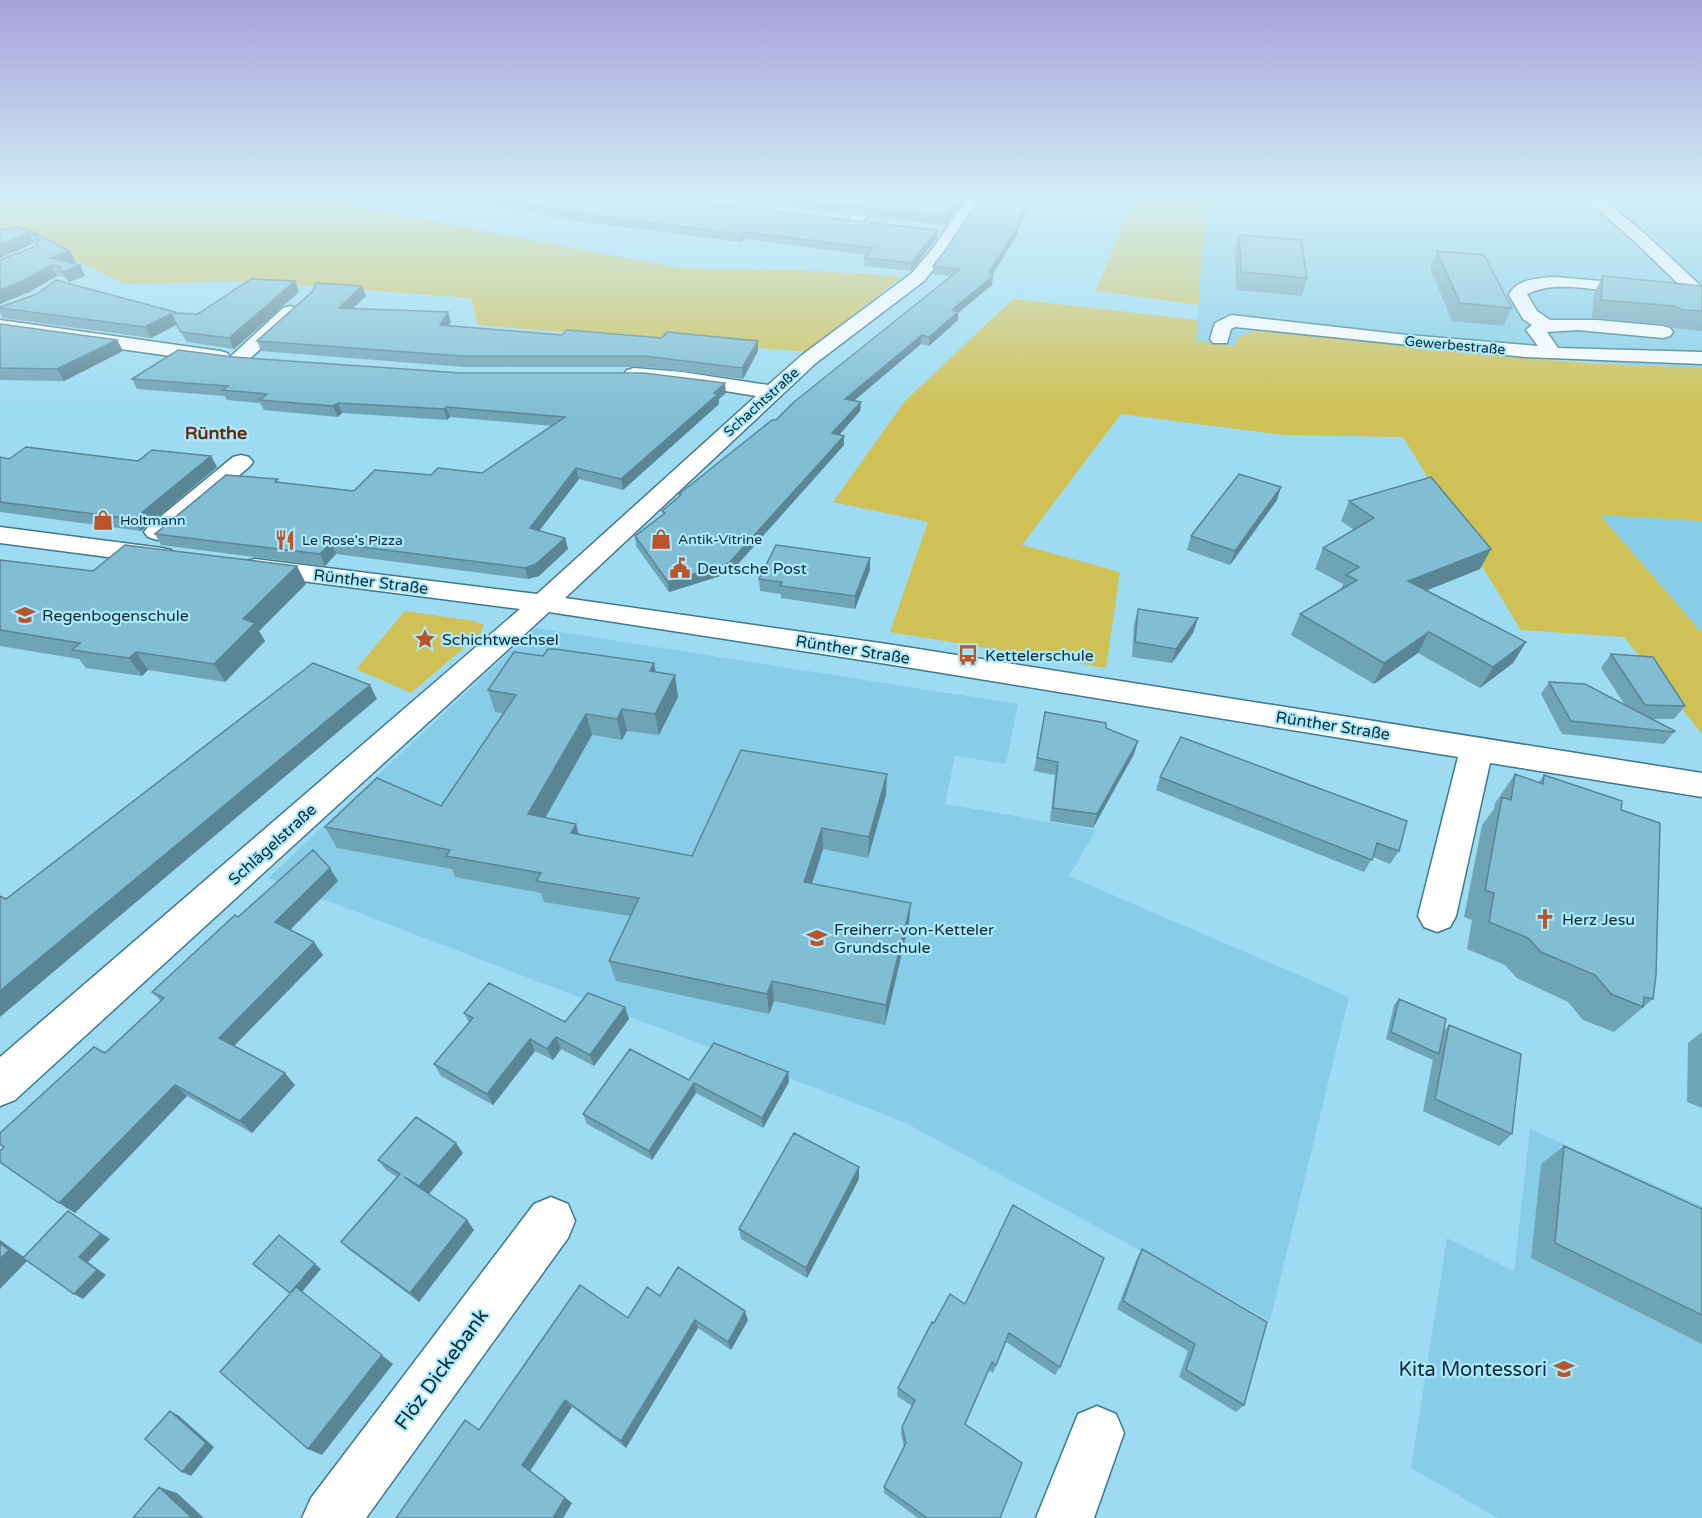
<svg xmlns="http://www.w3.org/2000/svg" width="1702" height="1518" viewBox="0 0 1702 1518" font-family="'Varela Round',sans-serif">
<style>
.built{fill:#87cde7}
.green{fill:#cfc155}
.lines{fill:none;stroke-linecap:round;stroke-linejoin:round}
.minor-casing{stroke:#3c798d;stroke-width:3}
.minor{fill:#fff;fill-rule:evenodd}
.wall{fill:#6fa3b6}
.shaded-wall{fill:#5a8594}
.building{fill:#81bed4;stroke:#5a8594;stroke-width:1.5}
.labels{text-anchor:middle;stroke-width:4.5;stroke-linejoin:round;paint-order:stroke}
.far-street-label{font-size:14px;fill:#112b33;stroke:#aae9ff}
.far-poi-label{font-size:14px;fill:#112b33;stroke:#aae9ff;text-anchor:start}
.poi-label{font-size:16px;fill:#112b33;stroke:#aae9ff;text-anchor:start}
.street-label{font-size:16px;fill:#112b33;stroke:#aae9ff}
.far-district-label{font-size:18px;font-weight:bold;fill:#6a2a0c;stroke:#aae9ff}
.near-street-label{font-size:20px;fill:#112b33;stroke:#aae9ff}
.near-poi-label{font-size:20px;fill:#112b33;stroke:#aae9ff;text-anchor:end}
</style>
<rect width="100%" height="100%" fill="#9ddbf2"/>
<path class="built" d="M1209 199H1702V367H1663L1470 353 1259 329 1237 346 1196 341 1200 276Z
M1600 515 1702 521V633Z
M535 628 1018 704 1006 764 955 756 945 804 1096 830 1069 876 1349 997 1270 1321 904 1122 268 878Z
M1530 1129 1702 1206V1518H1498L1411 1468 1447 1238 1514 1271Z"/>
<path class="green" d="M0 199H355L344 204 681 268 798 270 902 276 807 352 478 325 471 298 249 281 125 284 19 232 0 229Z
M1133 199H1209L1200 276 1199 305 1096 291Z
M1013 299 1198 320 1196 341 1236 346 1237 338 1259 329C1406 346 1554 366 1702 367V521L1600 515 1702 633V734L1624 637 1521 630 1403 437 1284 435 1121 414 1022 545 1120 572 1106 668 890 632 928 522 833 502 905 401Z
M405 611 474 621 484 625 480 634 411 693 356 669Z"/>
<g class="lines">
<g class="minor-casing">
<path id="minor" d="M866 199H881L860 225H848L846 222Z
M967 199H981L945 255 924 281 816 363 565 598 887 644 1702 773V797L1490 763 1456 916 1450 927 1437 932 1424 927 1418 916 1458 757 887 664 549 612 15 1100 0 1106V1057L520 609 255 575 246 573 242 567 246 561 255 559 537 594 756 396 682 384 634 380 627 378 624 374 627 370 634 368 682 372 768 385 802 355 912 273 933 248Z
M1586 199H1602L1644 233 1702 287V302L1696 301 1632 239Z
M1555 277 1624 283 1630 284 1633 288 1630 292 1624 293C1594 290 1555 280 1527 294L1537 311 1550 320H1597L1663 326 1670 328 1673 332 1670 336 1663 338 1578 330 1547 332 1558 348 1702 352V364L1525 357 1235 327 1231 329 1227 343H1213L1210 339 1215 323 1231 315 1407 335 1538 346 1526 330 1532 325 1523 319 1509 295C1515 279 1540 278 1555 277Z
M290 306 297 308 299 312 297 316 245 363H231L228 359 220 363 0 332V320L220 351 227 353 230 357 283 308Z
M241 455 249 457 253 462 249 467 166 537 157 540 148 537 144 532 148 527 233 457Z
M0 527 162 548 171 550 175 556 171 562 162 564 0 543Z
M551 1197 568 1204 575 1221 568 1238 366 1518H302L311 1498 534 1204Z
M1097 1406 1116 1414 1124 1433 1094 1518H1036L1078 1414Z"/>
</g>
<use href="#minor" class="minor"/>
</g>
<path class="wall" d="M444 199H665L937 238 911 271 864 266V258L867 255 744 239 740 242 554 218V216Z
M715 199H964L946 225Z
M1018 227V233L992 275V285L958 313V320L929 346 921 344 854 401 861 402 860 411 839 435 844 436V445L730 573 669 592 636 546 635 536 663 514 662 511 680 496 679 494 776 420 951 276 933 274V266L947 248Z
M0 228 7 230 31 231 70 251 76 262 71 263 80 265 85 276 69 282 64 277 57 276 29 292 0 304V260L36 246 37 244 34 243 0 258Z
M1239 235 1307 278 1302 296 1236 290 1235 252Z
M1437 251 1512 308 1503 326 1452 321 1430 268Z
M1603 276 1702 286V331L1673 328 1663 324 1592 318 1594 293Z
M295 281 299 292 234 349 187 342 176 325 151 338 3 318 0 313V307L198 314Z
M362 286 366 296 352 309 451 322 449 326 758 351 743 379 646 367H464L261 351 257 341Z
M0 324 117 340 123 351 64 381 0 380Z
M233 357 726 393 719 399V404L623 490 579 479 539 531 565 538 568 549 539 576 528 579 336 554 325 566 161 545 155 534 280 482 354 491 431 475 482 473 552 426 450 417 447 420 342 413 338 417 264 410 260 403 227 400 225 396 137 389 132 379Z
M211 456 217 467 141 531 0 512V457L9 459 138 461Z
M1277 500 1230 565 1187 550 1191 536Z
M1349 501 1491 549 1480 569 1427 590 1526 642 1513 663 1480 688 1418 653 1374 684 1291 635 1300 614 1340 591 1343 584 1315 569 1323 548 1354 530 1341 521Z
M0 560 93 571 297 566 306 584 259 631 265 641 225 682 148 670 142 676 86 668 79 659 0 646Z
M870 570 855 609 781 598V594L760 591 759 579Z
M1138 609 1198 618 1193 633 1172 663 1132 657 1134 624Z
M1611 654 1685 706 1674 719H1652L1674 732 1664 744 1562 734 1541 694 1549 682 1625 705 1601 668Z
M656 672 678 697 659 735 627 731 622 740 592 735 545 818 579 835 692 856 886 795 868 858 823 849 812 883 909 923 885 1025 774 1001 769 1014 616 981 609 961 630 916 544 902 541 893 455 877 452 869 337 848 325 827 441 806 503 713 495 712 488 690Z
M1045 712 1106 728 1138 741 1134 754 1093 828 1050 821 1055 775 1034 771Z
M1515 774 1539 782 1544 775 1621 810 1653 999 1614 1032 1583 1020 1568 1002 1517 978 1505 965 1467 949 1472 920 1464 917 1482 825 1494 809 1495 803Z
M1160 777 1407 821 1399 851 1390 864 1373 857 1364 872 1156 790Z
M338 881 290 930 323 955 234 1046 295 1085 252 1133 187 1096 75 1213 59 1203 105 1053 161 1001 152 992 238 917Z
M1399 999 1443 1032 1449 1025 1512 1134 1499 1146 1423 1111 1433 1059V1060L1386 1039 1394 1005Z
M625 1007 629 1019 594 1066 561 1049 553 1060 535 1051 493 1105 441 1076 434 1064 469 1023 464 1013 565 1022Z
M1702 1032V1108L1687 1102 1688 1043Z
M788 1072 789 1082 763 1128 696 1093 652 1160 587 1124 583 1114 689 1080Z
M1564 1146 1702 1209V1344L1531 1258 1541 1164Z
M463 1153 429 1194 467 1220 474 1230 419 1302 351 1251 341 1242 397 1177 386 1170 378 1160Z
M859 1167V1179L807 1278 741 1239 739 1229Z
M1142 1249 1244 1405 1236 1412 1179 1377 1188 1351 1117 1309 1137 1258Z
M950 1294 1060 1367 1055 1375 1006 1342 993 1373 989 1370 965 1424 1000 1518H918L884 1493V1487L904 1447 901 1434 902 1427 912 1406 897 1396 898 1388Z
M660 1296 748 1320 731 1350 698 1328 626 1448 572 1407 530 1471 572 1503 563 1518 479 1430 628 1318Z"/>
<path class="shaded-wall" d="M960 199H964L946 225V217Z
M1031 199H1034L1018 227V233L989 280 993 276 992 285 958 313V320L929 346V337L952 310 1019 219Z
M937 230V238L911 271V263Z
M743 232 744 239 740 242 739 234Z
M28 233 34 243 0 258V245Z
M70 251 76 262 59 267 50 258Z
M51 265 57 276 29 292 0 304V290Z
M80 265 85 276 69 282 63 272Z
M295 281 299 292 234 349 229 338Z
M362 286 366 296 343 318 339 308Z
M448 312 451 322 442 335 440 325Z
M171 314 176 325 151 338 145 327Z
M922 335 921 344 845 408V399Z
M117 340 123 351 64 381 57 369Z
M758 341V351L743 379 742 368Z
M725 383 726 393 719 399V404L623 490 621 479Z
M861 402 860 411 832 443V433Z
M338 403 342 413 338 417 333 406Z
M446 407 450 417 447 420 444 409Z
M844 436V445L730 573 669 592 668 582Z
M211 456 217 467 141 531 134 519Z
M576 468 579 479 533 539 530 528Z
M1281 487 1277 500 1230 565 1235 551Z
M565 538 568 549 539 576 528 579 525 568Z
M331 543 336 554 325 566 320 554Z
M1491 549 1480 569 1398 602 1408 581Z
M870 558V570L855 609V596Z
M297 566 306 584 259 631 265 641 225 682 214 664 243 619Z
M1198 618 1193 633 1172 663 1176 649Z
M1429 632 1418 653 1374 684 1384 663Z
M1526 642 1513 663 1480 688 1493 667Z
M136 652 148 670 142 676 129 658Z
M654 663 658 684 650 671Z
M675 675 678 697 659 735 655 714Z
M370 685 377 699 0 1017V991Z
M622 709 627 731 622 740 617 719Z
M586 714 592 735 535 836 528 814Z
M1138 741 1134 754 1093 828 1097 814Z
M887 774 886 795 868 858 869 837Z
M576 824 582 845 571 833Z
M822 828 823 849 806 903 804 882Z
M330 868 338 881 285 935 275 922Z
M911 903 909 923 885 1025 886 1005Z
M314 942 323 955 230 1050 219 1038Z
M772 981 774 1001 769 1014 767 994Z
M625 1007 629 1019 594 1066 590 1055Z
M556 1037 561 1049 553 1060 547 1049Z
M530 1039 535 1051 493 1105 487 1094Z
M788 1072 789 1082 763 1128 762 1118Z
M285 1073 295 1085 252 1133 240 1121Z
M694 1083 696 1093 652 1160 649 1151Z
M175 1085 187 1096 75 1213 59 1203Z
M456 1143 463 1153 427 1196 419 1186Z
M859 1167V1179L807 1278 806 1268Z
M68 1211 110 1239 88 1262 106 1275 83 1299 74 1294Z
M467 1220 474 1230 419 1302 410 1293Z
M0 1240 28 1260 0 1289Z
M315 1264 321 1269 302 1292 393 1364 322 1455 308 1449 290 1293Z
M745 1311 748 1320 731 1350 728 1342Z
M695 1320 698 1328 626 1448 621 1441Z
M565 1400 572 1407 530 1471 572 1503 563 1518H553L522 1465Z
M170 1411 178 1415 214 1447 191 1476 182 1472Z
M159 1487 177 1493 204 1518H192Z"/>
<path class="building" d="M489 199H665L937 230 911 263 864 258 873 248 743 232 739 234 553 210 555 209Z
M781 199H960L946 217Z
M979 199H1031L1019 219V225L989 272 993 276 952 310 958 312 929 337 922 335 845 399 861 402 832 433 844 436 729 563 668 582 635 536 665 513 662 511 681 495 679 494 772 420H776L794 402 960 269 933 266 947 248Z
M16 227 31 231 70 251 50 258 80 265 63 272 59 266 51 265 23 281 0 290V260L36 246 39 241 37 235 28 233 0 245V228L7 230Z
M1239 235 1301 240 1307 278 1241 272Z
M1437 251 1484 255 1512 308 1460 303Z
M1603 276 1702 286V311L1683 310 1674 306 1601 300Z
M251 279 295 281 229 338 181 332 171 314 145 327 0 308V307L37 294 56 280 175 312 173 313 198 314Z
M316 283 362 286 339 308 448 312 440 325 562 335 567 330 662 338 667 332 758 341 742 368 644 356H461L257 341 313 291Z
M0 324 117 340 57 369 0 368Z
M178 350 233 357 461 373H644L725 383 714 393 718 394 621 479 576 468 530 528 565 538 536 564 525 568 331 543 320 554 155 534 226 475 278 479 275 482 354 491 375 470 431 475 438 468 482 473 565 417 446 407 444 409 338 403 333 406 259 400 267 394 222 390 228 386 132 379Z
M26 447 138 461 152 450 211 456 134 519 0 502V457L9 459Z
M1239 474 1281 487 1235 551 1191 536Z
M1431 477 1491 549 1408 581 1526 642 1493 667 1429 632 1384 663 1300 614 1357 580 1346 575 1359 567 1323 548 1374 518 1349 501Z
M125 545 297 566 243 619 255 623 214 664 136 652 129 658 72 650 80 643 0 630V560L93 571Z
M776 545 870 558 855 596 780 586 782 582 759 579Z
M1138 609 1198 618 1176 649 1135 642Z
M548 649H555L654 663 650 671 675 675 655 714 622 709 617 719 586 714 528 814 576 824 571 833 692 856 741 750 887 774 869 837 822 828 804 882 911 903 886 1005 772 981 767 994 609 961 639 898 536 881 541 873 446 856 450 850 325 827 377 778 441 806 516 695 488 690 514 652 543 656Z
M1611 654 1653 657 1685 706 1645 705Z
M313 663 370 685 0 991V896L6 899Z
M1549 682 1585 684 1675 731 1674 732 1571 721Z
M1045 712 1106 723V728L1138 741 1097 814 1053 808 1058 762 1037 758Z
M1181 737 1407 821 1399 851 1377 843 1372 860 1160 777Z
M1515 774 1543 784 1544 775 1622 801 1621 810 1660 823 1656 975 1653 999 1644 997 1643 1007 1611 994 1595 975 1541 952 1528 938 1489 922 1494 893 1485 890 1502 797 1511 800Z
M313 850 330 868 275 922 314 942 219 1038 285 1073 240 1121 175 1085 59 1203 0 1162V1151L4 1147 0 1144V1133L94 1047 105 1053 164 998 152 992 235 915 238 917Z
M489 983 565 1022 588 993 625 1007 590 1055 556 1037 547 1049 530 1039 487 1094 434 1064 473 1018 464 1013Z
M1399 999 1446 1019 1439 1054 1391 1032Z
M1449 1025 1521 1054 1512 1134 1435 1099Z
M714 1043 788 1072 762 1118 694 1083 649 1151 583 1114 630 1049 689 1080Z
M416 1117 456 1143 419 1186 404 1177 467 1220 410 1293 341 1242 400 1174 378 1160Z
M794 1133 859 1167 806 1268 739 1229Z
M1564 1146 1702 1209V1315L1555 1243Z
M1013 1205 1104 1258 1060 1367 1009 1333 996 1365 992 1362 965 1424 1022 1463 1000 1518H927L884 1487 906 1443 902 1427 915 1400 898 1388 932 1322 934 1323 950 1294 965 1304Z
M68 1211 101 1234 79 1257 97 1270 74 1294 23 1258Z
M279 1235 315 1264 290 1293 253 1264Z
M0 1243 9 1250 0 1259Z
M1142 1249 1267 1322 1244 1405 1186 1370 1195 1344 1123 1301Z
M678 1267 745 1311 728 1342 695 1320 621 1441 565 1400 522 1465 565 1498 553 1518H396L465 1420 479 1430 580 1285 628 1318 647 1287 660 1296Z
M296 1287 382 1355 308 1449 220 1372Z
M170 1411 206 1443 182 1472 145 1439Z
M159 1487 192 1518H133Z"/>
<linearGradient id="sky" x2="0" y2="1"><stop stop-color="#a7a0d9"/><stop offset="0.48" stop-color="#d3eff9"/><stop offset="1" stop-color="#d3eff9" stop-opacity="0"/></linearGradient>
<rect width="1702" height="411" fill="url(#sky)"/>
<defs>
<g id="shop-bare" transform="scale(1.62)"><path d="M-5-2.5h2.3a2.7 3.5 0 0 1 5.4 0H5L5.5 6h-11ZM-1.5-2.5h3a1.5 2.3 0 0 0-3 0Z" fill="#bb5428" stroke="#aae9ff" stroke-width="2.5" paint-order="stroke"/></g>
<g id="restaurant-bare" transform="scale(1.62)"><path d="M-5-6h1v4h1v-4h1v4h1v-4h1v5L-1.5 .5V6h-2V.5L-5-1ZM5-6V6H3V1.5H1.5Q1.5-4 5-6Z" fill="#bb5428" stroke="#aae9ff" stroke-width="2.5" paint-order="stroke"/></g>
<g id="civic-bare" transform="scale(1.62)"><path d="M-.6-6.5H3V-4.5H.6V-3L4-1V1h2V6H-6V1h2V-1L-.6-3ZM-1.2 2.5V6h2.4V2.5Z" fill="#bb5428" stroke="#aae9ff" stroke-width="2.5" paint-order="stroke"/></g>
<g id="school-bare" transform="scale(1.62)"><path d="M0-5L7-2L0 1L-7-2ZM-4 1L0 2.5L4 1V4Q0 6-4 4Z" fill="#bb5428" stroke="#aae9ff" stroke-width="2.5" paint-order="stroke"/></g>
<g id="sight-bare" transform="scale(1.62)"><path d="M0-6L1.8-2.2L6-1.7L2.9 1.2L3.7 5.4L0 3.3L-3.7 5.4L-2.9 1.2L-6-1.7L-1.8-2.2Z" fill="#bb5428" stroke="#aae9ff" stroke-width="2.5" paint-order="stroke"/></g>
<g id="bus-bare" transform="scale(1.62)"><path d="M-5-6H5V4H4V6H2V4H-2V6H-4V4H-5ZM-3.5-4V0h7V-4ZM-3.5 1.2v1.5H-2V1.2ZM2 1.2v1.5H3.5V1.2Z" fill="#bb5428" stroke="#aae9ff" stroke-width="2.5" paint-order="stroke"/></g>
<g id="church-bare" transform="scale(1.62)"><path d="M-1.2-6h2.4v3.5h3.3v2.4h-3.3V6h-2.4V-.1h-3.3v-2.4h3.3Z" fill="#bb5428" stroke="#aae9ff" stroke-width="2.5" paint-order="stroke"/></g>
</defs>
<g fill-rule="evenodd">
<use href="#shop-bare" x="103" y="520"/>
<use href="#shop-bare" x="661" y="539"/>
<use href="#restaurant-bare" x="285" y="540"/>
<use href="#civic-bare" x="680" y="568"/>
<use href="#school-bare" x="25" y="615"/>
<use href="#sight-bare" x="425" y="639"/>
<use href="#bus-bare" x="968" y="655"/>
<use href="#church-bare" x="1545" y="919"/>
<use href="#school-bare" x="817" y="938"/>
<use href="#school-bare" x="1564" y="1369"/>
</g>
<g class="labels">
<g class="far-street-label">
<text transform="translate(1455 345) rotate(5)" y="5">Gewerbestraße</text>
<text transform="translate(761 402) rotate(-42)" y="5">Schachtstraße</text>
</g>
<g class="far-poi-label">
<text x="120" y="525">Holtmann</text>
<text x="678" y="544">Antik-Vitrine</text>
<text x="302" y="545">Le Rose's Pizza</text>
</g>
<g class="poi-label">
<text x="697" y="574">Deutsche Post</text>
<text x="42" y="621">Regenbogenschule</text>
<text x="442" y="645">Schichtwechsel</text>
<text x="985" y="661">Kettelerschule</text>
<text x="1562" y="925">Herz Jesu</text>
<text x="834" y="935">Freiherr-von-Ketteler<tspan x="834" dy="18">Grundschule</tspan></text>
</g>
<g class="street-label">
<text transform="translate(371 581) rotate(7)" y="6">Rünther Straße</text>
<text transform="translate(853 649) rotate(9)" y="6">Rünther Straße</text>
<text transform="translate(1333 725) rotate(9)" y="6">Rünther Straße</text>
<text transform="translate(272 844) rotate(-42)" y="6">Schlägelstraße</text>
</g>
<g class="far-district-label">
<text x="216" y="439">Rünthe</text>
</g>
<g class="near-street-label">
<text transform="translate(441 1369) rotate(-54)" y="7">Flöz Dickebank</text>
</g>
<g class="near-poi-label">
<text x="1547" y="1376">Kita Montessori</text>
</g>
</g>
</svg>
